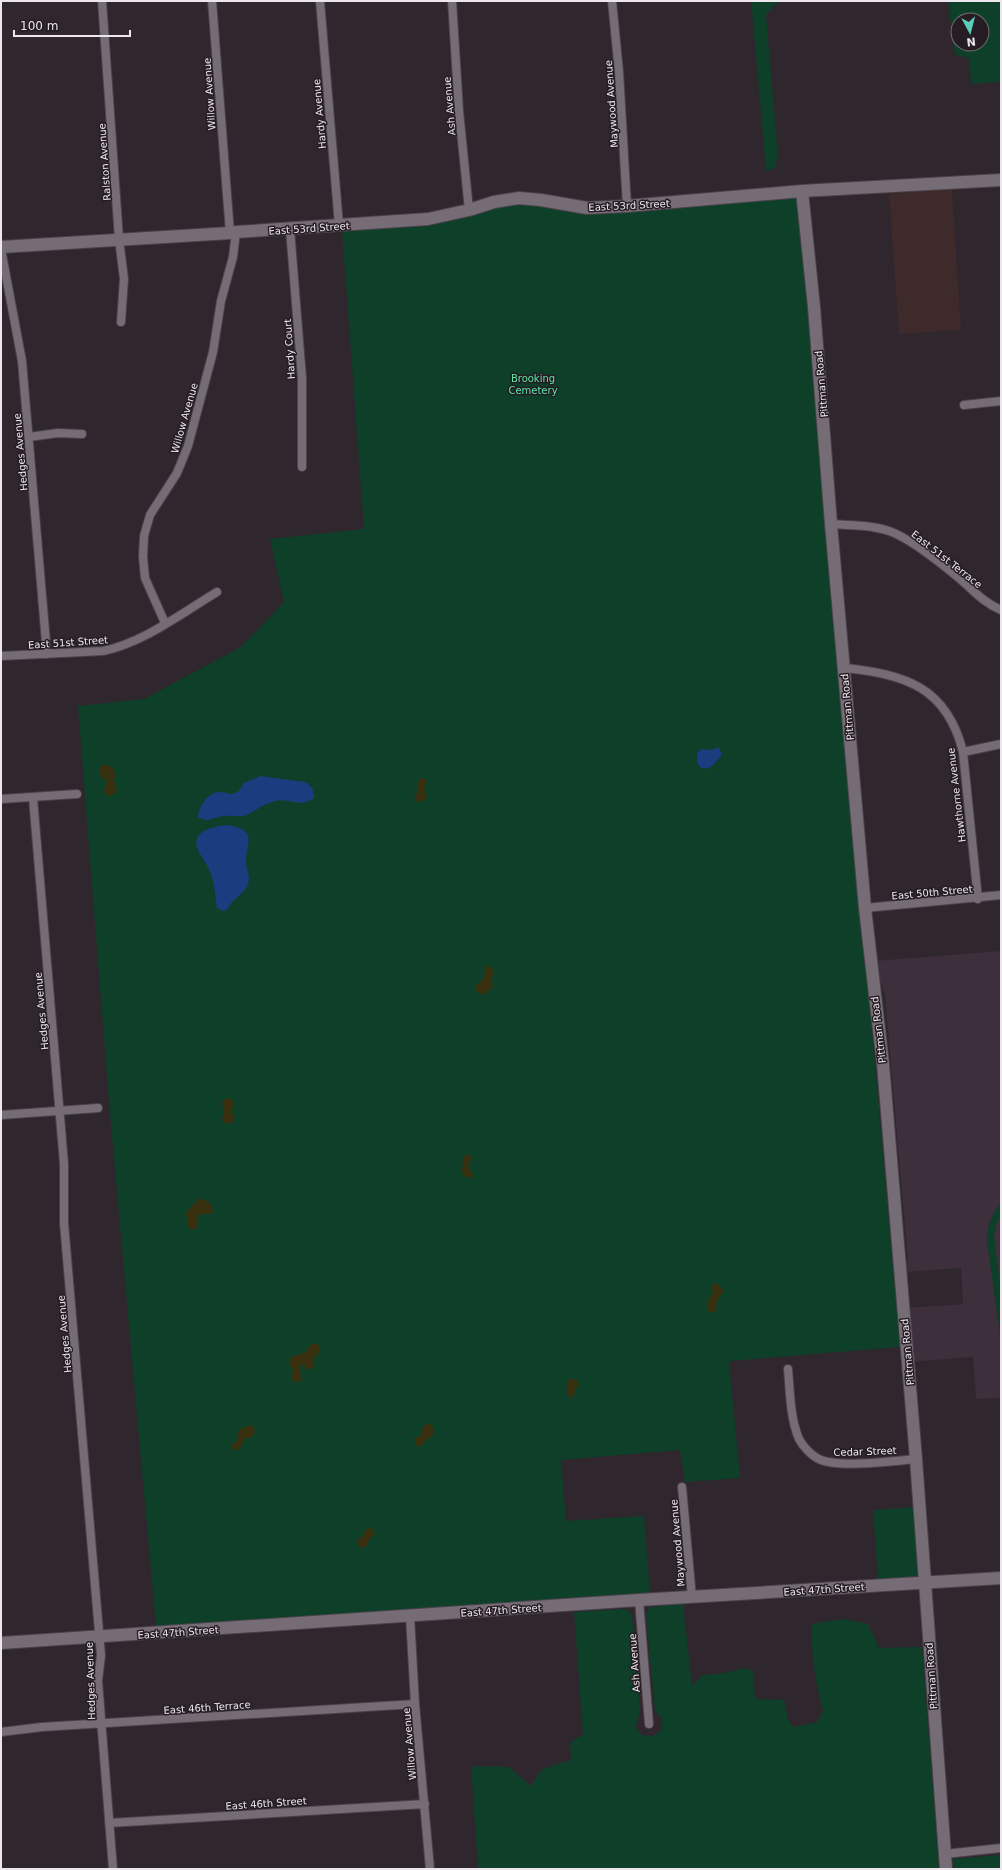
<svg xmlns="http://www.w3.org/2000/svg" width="1002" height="1870" viewBox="0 0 1002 1870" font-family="'DejaVu Sans',sans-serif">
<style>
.commercial{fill:#3e2a2a}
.education{fill:#3d2f3c}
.green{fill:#0e3f29;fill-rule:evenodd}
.sand{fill:#38300f}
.water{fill:#1b3c7f}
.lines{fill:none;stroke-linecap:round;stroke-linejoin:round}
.street-casing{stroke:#4a434a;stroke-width:10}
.secondary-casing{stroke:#4a434a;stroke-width:14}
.street{stroke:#766c76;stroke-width:8}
.secondary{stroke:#766c76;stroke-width:12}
.labels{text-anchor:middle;stroke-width:3;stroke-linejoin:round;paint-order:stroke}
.street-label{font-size:10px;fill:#ede7ed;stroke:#251c24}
.park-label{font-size:10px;fill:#5ee5a5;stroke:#251c24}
</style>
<rect width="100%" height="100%" fill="#2f262e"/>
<path class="commercial" d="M952 189 961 330 899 334 889 194Z"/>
<path class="education" d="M1001 951V1398L976 1399 973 1357 911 1362 906 1308 963 1304 961 1268 904 1272 905 1265 908 1261 885 995 874 961Z"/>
<path class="green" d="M751 1H779L766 15 778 155 775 168 766 171Z
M948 1H1001V82L971 84 969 58 955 55ZM958 20H982V44H958Z
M791 197 796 200 799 205 900 1347 729 1361 740 1478 685 1482 680 1450 561 1460 566 1521 644 1516 650 1595 156 1627 109 1103 78 706 144 699 241 647 284 602 270 539 364 529 342 230 515 203Z
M1001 1203V1215L997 1222 994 1236 1001 1289V1343L987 1241C987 1226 991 1215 1001 1203Z
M914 1507 919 1572 913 1578 878 1579 873 1510Z
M683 1604 692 1686 702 1675 719 1674 745 1668 753 1671 755 1699 784 1700 788 1719 793 1727 817 1722 823 1711C815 1679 811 1658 812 1624L843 1619 868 1624 879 1648 922 1647 939 1869H478L471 1766 509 1767 531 1786 542 1769 571 1760 570 1743 583 1734 574 1612 626 1609 632 1615 640 1710 636 1728 641 1735 653 1736 662 1730V1719L655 1711 646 1614 650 1607Z
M1001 1855V1869H954L953 1859Z"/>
<path class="sand" d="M105 764 114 769 115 776 114 780 117 791 111 796 106 795 104 791 107 781C101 778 99 774 100 767Z
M424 778 427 781 424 789 427 797 425 800 417 802 414 797 417 793V783L420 779Z
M489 965 494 971 491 980 493 987 485 994H480L476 991 475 986 484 979 485 968Z
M230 1098 234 1103 231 1112 235 1117 232 1123 226 1124 222 1119 224 1112 222 1103 225 1099Z
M467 1154 472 1156 468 1167 473 1174 472 1178 466 1177 462 1172 463 1159Z
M198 1199H203L210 1203 213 1212 209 1214H199L198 1216V1228L189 1230 186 1213Z
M712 1284H717C729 1293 720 1293 717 1301 716 1304 717 1308 715 1311L713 1313 708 1311C707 1304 708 1297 714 1293L711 1289Z
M314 1343 319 1345 320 1351 313 1360V1368L307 1370 305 1366 300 1365 301 1380 299 1382H294L291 1378 293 1370 289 1364 291 1357 306 1352 309 1346Z
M573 1379 577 1380 579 1385 575 1389 574 1396 570 1398 567 1394C567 1391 566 1383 568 1380Z
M428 1424 432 1425 434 1431 432 1436 426 1440 421 1446H416L414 1439 421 1435 423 1426Z
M250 1425 254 1427C256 1436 252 1437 244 1439L240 1449 232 1450 231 1445 237 1441 239 1430Z
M369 1528 373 1529 375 1535 370 1538 366 1547 360 1548 357 1544V1540L363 1536 365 1530Z"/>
<path class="water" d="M716 748H719L722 755C718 759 714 765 710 767 698 773 695 760 698 752L702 749 712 750Z
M260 776 305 782C312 786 314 790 314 798 298 809 291 797 275 801 264 804 256 810 247 815 239 818 233 815 225 816 219 816 213 819 207 820 204 820 201 818 198 817 199 806 208 792 220 792 224 792 229 794 233 794L239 791 244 783Z
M227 825C259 830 246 841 246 862 246 870 251 876 248 884 245 894 231 899 227 910L222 911 217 908C215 896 215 884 210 872 207 863 200 856 197 847 192 830 216 826 227 825Z"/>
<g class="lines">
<g class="street-casing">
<path id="street" d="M102 1 119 239 124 279 121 322
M320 1 339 225
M452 1 459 111 469 210
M612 1 619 72 627 206
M290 229 302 378V467
M1 249 22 361 47 654
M964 405 1001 401
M29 437 58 433 82 434
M831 524C850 525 870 525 889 531 910 538 942 564 960 579 973 590 984 603 1001 610
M165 623 145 578 143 557 144 536 150 515 177 473 188 446 213 352 221 301 233 257 236 232 230 233 212 1
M1 656 103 651C143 643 182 613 217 592
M844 668C905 674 947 687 963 752L978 899
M963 752 1001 744
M33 798 64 1164V1223L101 1655 98 1681 113 1869
M1 799 77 794
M865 908 1001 895
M1 1115 98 1108
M788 1369C790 1391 790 1418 799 1439 803 1447 813 1457 821 1460 841 1468 893 1461 916 1459
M682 1487 692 1598
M639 1600 649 1724
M410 1616 415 1704 430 1869
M1 1732 42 1727 415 1704
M109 1823 425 1804
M945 1854 1001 1848"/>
</g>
<g class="secondary-casing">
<path id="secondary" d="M802 191 814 307 831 524 865 908 883 1064 916 1459 946 1869
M236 232 428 219 469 210 494 202 519 198 541 200 587 208 627 206 802 191 1001 180
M1 247 230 233
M1 1643 639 1600 1001 1578"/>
</g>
<use href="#street" class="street"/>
<use href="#secondary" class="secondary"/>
</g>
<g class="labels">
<g class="street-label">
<text transform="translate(209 94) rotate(-94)" y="4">Willow Avenue</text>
<text transform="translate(611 104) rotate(-94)" y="4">Maywood Avenue</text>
<text transform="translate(449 106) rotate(-95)" y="4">Ash Avenue</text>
<text transform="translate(319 114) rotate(-95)" y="4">Hardy Avenue</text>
<text transform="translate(104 162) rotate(-94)" y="4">Ralston Avenue</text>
<text transform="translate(629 205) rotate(-3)" y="4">East 53rd Street</text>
<text transform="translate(309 228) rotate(-4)" y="4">East 53rd Street</text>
<text transform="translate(289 349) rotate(-94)" y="4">Hardy Court</text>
<text transform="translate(821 384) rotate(-95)" y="4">Pittman Road</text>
<text transform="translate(184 418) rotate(-74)" y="4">Willow Avenue</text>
<text transform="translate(20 452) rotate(-95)" y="4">Hedges Avenue</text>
<text transform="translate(947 559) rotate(38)" y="4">East 51st Terrace</text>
<text transform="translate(68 642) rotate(-4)" y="4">East 51st Street</text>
<text transform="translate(847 707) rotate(-95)" y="4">Pittman Road</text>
<text transform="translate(956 795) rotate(-97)" y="4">Hawthorne Avenue</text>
<text transform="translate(932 892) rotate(-5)" y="4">East 50th Street</text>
<text transform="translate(41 1011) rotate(-95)" y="4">Hedges Avenue</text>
<text transform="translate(878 1030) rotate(-97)" y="4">Pittman Road</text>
<text transform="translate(64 1334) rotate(-95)" y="4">Hedges Avenue</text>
<text transform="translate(907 1352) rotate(-95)" y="4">Pittman Road</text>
<text transform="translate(865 1451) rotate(-2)" y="4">Cedar Street</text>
<text transform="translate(677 1543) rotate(-95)" y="4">Maywood Avenue</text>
<text transform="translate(824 1589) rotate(-4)" y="4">East 47th Street</text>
<text transform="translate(501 1610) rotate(-4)" y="4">East 47th Street</text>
<text transform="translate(178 1632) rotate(-4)" y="4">East 47th Street</text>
<text transform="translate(634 1663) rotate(-94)" y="4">Ash Avenue</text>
<text transform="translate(931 1676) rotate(-94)" y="4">Pittman Road</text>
<text transform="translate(90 1681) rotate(-92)" y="4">Hedges Avenue</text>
<text transform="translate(207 1707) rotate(-4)" y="4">East 46th Terrace</text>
<text transform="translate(409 1744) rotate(-95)" y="4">Willow Avenue</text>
<text transform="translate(266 1803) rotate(-4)" y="4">East 46th Street</text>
</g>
<g class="park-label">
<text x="533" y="382">Brooking<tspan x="533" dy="12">Cemetery</tspan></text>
</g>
</g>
<rect width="1002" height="1870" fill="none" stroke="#ede7ed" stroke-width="4"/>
<g transform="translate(970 32) rotate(173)"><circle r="19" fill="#251c24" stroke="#756d74"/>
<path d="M0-3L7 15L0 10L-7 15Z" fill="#5acebc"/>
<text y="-6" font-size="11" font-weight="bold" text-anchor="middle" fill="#ede7ed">N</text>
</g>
<path d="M14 30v6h116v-6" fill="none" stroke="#ede7ed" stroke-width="2"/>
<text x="20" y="30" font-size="12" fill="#ede7ed" stroke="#251c24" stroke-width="3" paint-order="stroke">100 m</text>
</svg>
